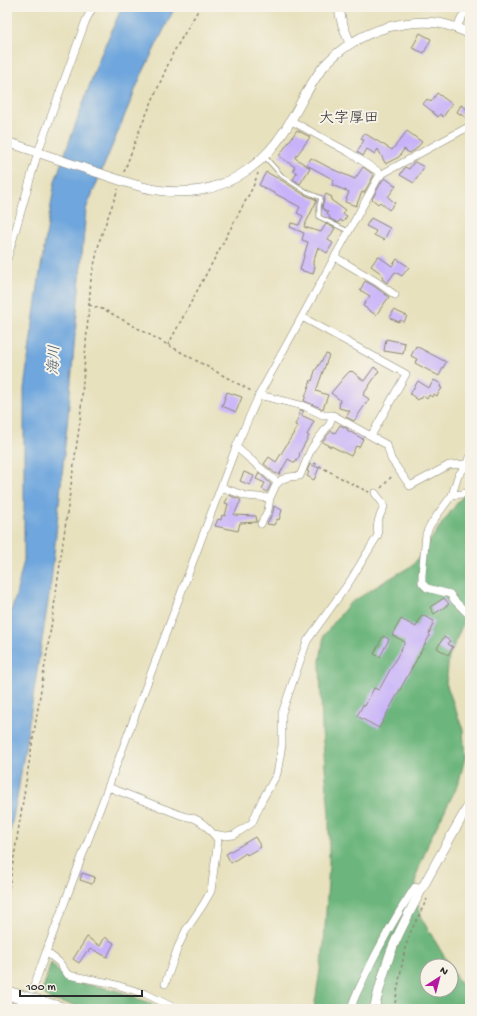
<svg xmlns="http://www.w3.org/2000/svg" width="477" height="1016" viewBox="0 0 477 1016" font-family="'Gochi Hand','Klee One',sans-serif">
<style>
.forest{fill:#6cb57c;stroke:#4c7054}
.water{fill:#6ea6dd;stroke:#4c6884}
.building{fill:#c8b2f9}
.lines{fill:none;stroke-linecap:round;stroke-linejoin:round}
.service-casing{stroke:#898674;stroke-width:5}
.minor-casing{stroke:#898674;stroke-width:8}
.tertiary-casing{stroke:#898674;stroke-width:10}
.motorway-casing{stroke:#898674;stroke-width:14}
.path{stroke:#898674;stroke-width:1.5;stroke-dasharray:3 3;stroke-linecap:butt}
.service{stroke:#fff;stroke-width:3.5}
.minor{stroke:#fff;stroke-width:7}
.tertiary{stroke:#fff;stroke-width:9}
.motorway{stroke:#fff;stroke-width:13}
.motorway-bridge-casing{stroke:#898674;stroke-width:14;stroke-linecap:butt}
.motorway-bridge{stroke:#fff;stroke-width:13}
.labels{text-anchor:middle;stroke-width:4;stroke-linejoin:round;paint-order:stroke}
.neighbourhood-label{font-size:15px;fill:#2b2b2b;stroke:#f7f3e8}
.water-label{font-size:15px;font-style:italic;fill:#425669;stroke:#f7f3e8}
</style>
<rect width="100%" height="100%" fill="#f7f3e8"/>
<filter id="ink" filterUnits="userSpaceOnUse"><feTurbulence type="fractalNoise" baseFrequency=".025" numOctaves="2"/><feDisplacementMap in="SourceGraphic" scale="8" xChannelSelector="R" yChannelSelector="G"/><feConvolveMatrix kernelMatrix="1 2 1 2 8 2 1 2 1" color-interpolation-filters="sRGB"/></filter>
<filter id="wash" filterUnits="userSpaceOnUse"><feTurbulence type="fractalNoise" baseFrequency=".012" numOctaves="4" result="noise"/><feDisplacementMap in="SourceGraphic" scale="16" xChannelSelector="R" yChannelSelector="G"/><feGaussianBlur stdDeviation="0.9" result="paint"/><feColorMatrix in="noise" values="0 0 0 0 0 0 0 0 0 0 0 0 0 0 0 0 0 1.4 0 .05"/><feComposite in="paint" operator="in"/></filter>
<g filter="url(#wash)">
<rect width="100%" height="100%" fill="#e7e1be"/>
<path class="forest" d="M470 488V614L461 628 449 657 446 683 463 730 465 758 458 785 430 839 416 876V897L423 921 450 966H427V990H451V968L470 1001V1009H314L324 944 329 865V815L322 730 320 661 324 635 349 604 382 583 413 565 443 522 467 490Z
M51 963 64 978 77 983 116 990 165 1009H91L51 1000 42 992Z"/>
<path class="water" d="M122 7H175L141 76 86 209 68 416 51 583 17 798 7 847V623L15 599 24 560V389L39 279 55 181 99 59Z"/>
<g id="blocks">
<path class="building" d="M420 33 431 39 424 53 412 48Z
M437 93 452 104 443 117 440 114 438 117 433 113V112L423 104 427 99 431 102Z
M461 105 470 111V120L457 112Z
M297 130 310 137 295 158 310 168 300 184 293 179 297 173 293 170 295 167 279 156Z
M407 131 422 142 415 150 409 153 404 149 399 157 387 163H385L378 149 375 154 367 149 363 156 357 152 364 140 361 139 364 133 392 150Z
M311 158 332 169 355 179 363 167 374 175 364 193 362 192 356 206 345 202 349 192 332 185 334 180 307 165Z
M415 162 424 167 414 183 400 175 405 167 409 169 413 163Z
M266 172 283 181 303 194 317 200 304 227 321 232 326 224 335 228 328 240 333 243 327 253 318 247 313 262V265L315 266 313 274 300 270 308 242 302 240 304 233 290 227 291 223 299 225 303 216 297 213 300 207 259 185Z
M385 178 396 186 388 197 395 203 389 210 380 202 378 204 372 199 382 181Z
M326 194 332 197 331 200 345 210 343 214 347 216 343 222 340 220 338 223 329 218 330 217 327 214 328 212 322 208 324 198Z
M371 218 390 228 384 240 374 235 376 231 366 226Z
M378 256 392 266 397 259 409 267 402 276 395 272 387 283 382 279 384 277 381 275 382 274 371 266Z
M365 281 374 286 389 297 376 315 363 306 370 296 360 290Z
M394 310 407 316 404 322 400 320 399 322 390 318Z
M386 339 405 343 403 354 384 351Z
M416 346 446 362 439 376 415 363 417 359 411 356Z
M326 354 329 355 316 391 328 395 323 409 304 401 311 380 312 381 315 371Z
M374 367 379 371 363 395 369 399 354 421 346 417 350 411 339 408 340 400 331 393 345 376 350 371 351 372 352 371 364 381Z
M434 380 441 384 440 387 442 388 437 396 434 394 432 397 429 395 427 399 423 396 421 399 420 398 418 400 410 394 418 381 429 388Z
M227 392 242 397 236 412 222 406Z
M300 410 304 411 301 415 314 421 307 435 309 436 299 454 300 455 295 463 288 459 279 475 276 473V474L264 464 269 457 276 462 298 426 295 425 299 416V415Z
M340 425 348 429 347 430 363 439 359 447 356 446 351 456 331 446V447L322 442 331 431 335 433Z
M310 464 319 468 314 480 307 476 309 472 307 471Z
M244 472 254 476 250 485 240 481Z
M259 473 271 484 267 492 262 489 265 483 256 479Z
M229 495 241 500 234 515 256 516 257 522 240 523 238 531 215 526 218 519 221 520 222 515 225 516 228 504 225 503Z
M274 506 282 510 279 520 277 519 274 525 267 524 273 512Z
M444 598 449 604 434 614 430 607Z
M422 615 434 621 429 634 430 635 379 728 357 716 363 705 365 706 374 688 379 690 405 642 392 635 401 619 416 627Z
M383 636 389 639 380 657 374 654Z
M444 637 450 641 448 644 453 647 448 655 437 648Z
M255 837 261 847 247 855 246 853 231 863 226 854Z
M82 873 95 877 92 884 80 880Z
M87 937 100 946 105 937 114 943 107 957 92 949 91 950 90 949 88 952 87 951 79 963 73 959Z"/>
</g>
</g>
<g filter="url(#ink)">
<use href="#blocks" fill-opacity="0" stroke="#898674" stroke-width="1"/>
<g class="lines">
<g class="service-casing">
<path id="service" d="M265 157 282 176 305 191 321 198 319 206V217L348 231"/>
</g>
<g class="minor-casing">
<path id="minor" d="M456 28 468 7
M290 120 350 153 382 174
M335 257 377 282 395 295
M7 260 38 152 86 20 93 7
M302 317 406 374 371 436
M259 395 304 406 323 415H333L387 445 391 459 410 486 449 465 470 464
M236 447 278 483
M221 487 246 496 270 498
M470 492 462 494 452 495 430 525 426 534 422 575V583L427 588 450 594 454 600 470 616
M452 495 458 476 468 463 470 457
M261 524 268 510 270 498 276 485 281 480 288 477 300 476 311 449 318 439 329 425 333 415
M108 787 183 816C186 817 190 817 193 818 203 821 212 832 218 840L215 861 211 891 203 905 186 930 178 947 165 984
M214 834 225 836 234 835 252 823 262 800 277 774 282 745V713L307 641 350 581 378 535C376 523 379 517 384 507L382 502 375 493
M46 952 59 962 68 975 110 983 146 994 177 1009
M26 1009 46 952 236 447 259 395 378 178 382 174 470 126
M351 1009C353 999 359 989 363 980 378 948 395 917 415 887L422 889"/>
</g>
<g class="tertiary-casing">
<path id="tertiary" d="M339 7C340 21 345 31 350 43
M7 142C35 151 62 161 90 170 129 183 160 197 201 190 235 184 265 161 283 133 298 111 307 87 324 66 341 47 364 34 388 27 404 23 422 21 439 23 449 25 460 29 470 34
M374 1009C380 987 385 964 395 942 417 894 444 849 470 803"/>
</g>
<g class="motorway-casing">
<path id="motorway" d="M7 1008 10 1009"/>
</g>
<path class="path" d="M124 172 140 129 173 53 200 7
M89 305 105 310 253 392
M168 345 253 187 258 173
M314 463 352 484 369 492
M381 488 393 475
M7 900 52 621 80 421 91 279 100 239 118 189
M394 1009 405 948 411 931 427 899
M463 1009 470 1002"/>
<use href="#service" class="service"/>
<use href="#minor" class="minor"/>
<use href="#tertiary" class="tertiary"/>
<use href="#motorway" class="motorway"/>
<g class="motorway-bridge-casing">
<path id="motorway-bridge" d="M7 993 62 1009"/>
</g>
<use href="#motorway-bridge" class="motorway-bridge"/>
</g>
</g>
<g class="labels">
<g class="neighbourhood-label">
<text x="349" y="122">大字厚田</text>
</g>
<g class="water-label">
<text transform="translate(53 360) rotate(-87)" y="5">海川</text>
</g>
</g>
<rect width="477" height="1016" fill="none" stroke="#f7f3e8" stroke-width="24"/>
<g transform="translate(439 978) rotate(36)"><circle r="19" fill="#f7f3e8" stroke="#a5a39c"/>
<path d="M0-3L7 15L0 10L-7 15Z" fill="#b5179e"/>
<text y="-6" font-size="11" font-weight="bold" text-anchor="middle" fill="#2b2b2b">N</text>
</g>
<path d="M20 990v6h122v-6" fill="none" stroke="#2b2b2b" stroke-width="2"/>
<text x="26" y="990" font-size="12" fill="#2b2b2b" stroke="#f7f3e8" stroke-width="3" paint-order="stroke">100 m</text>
</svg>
